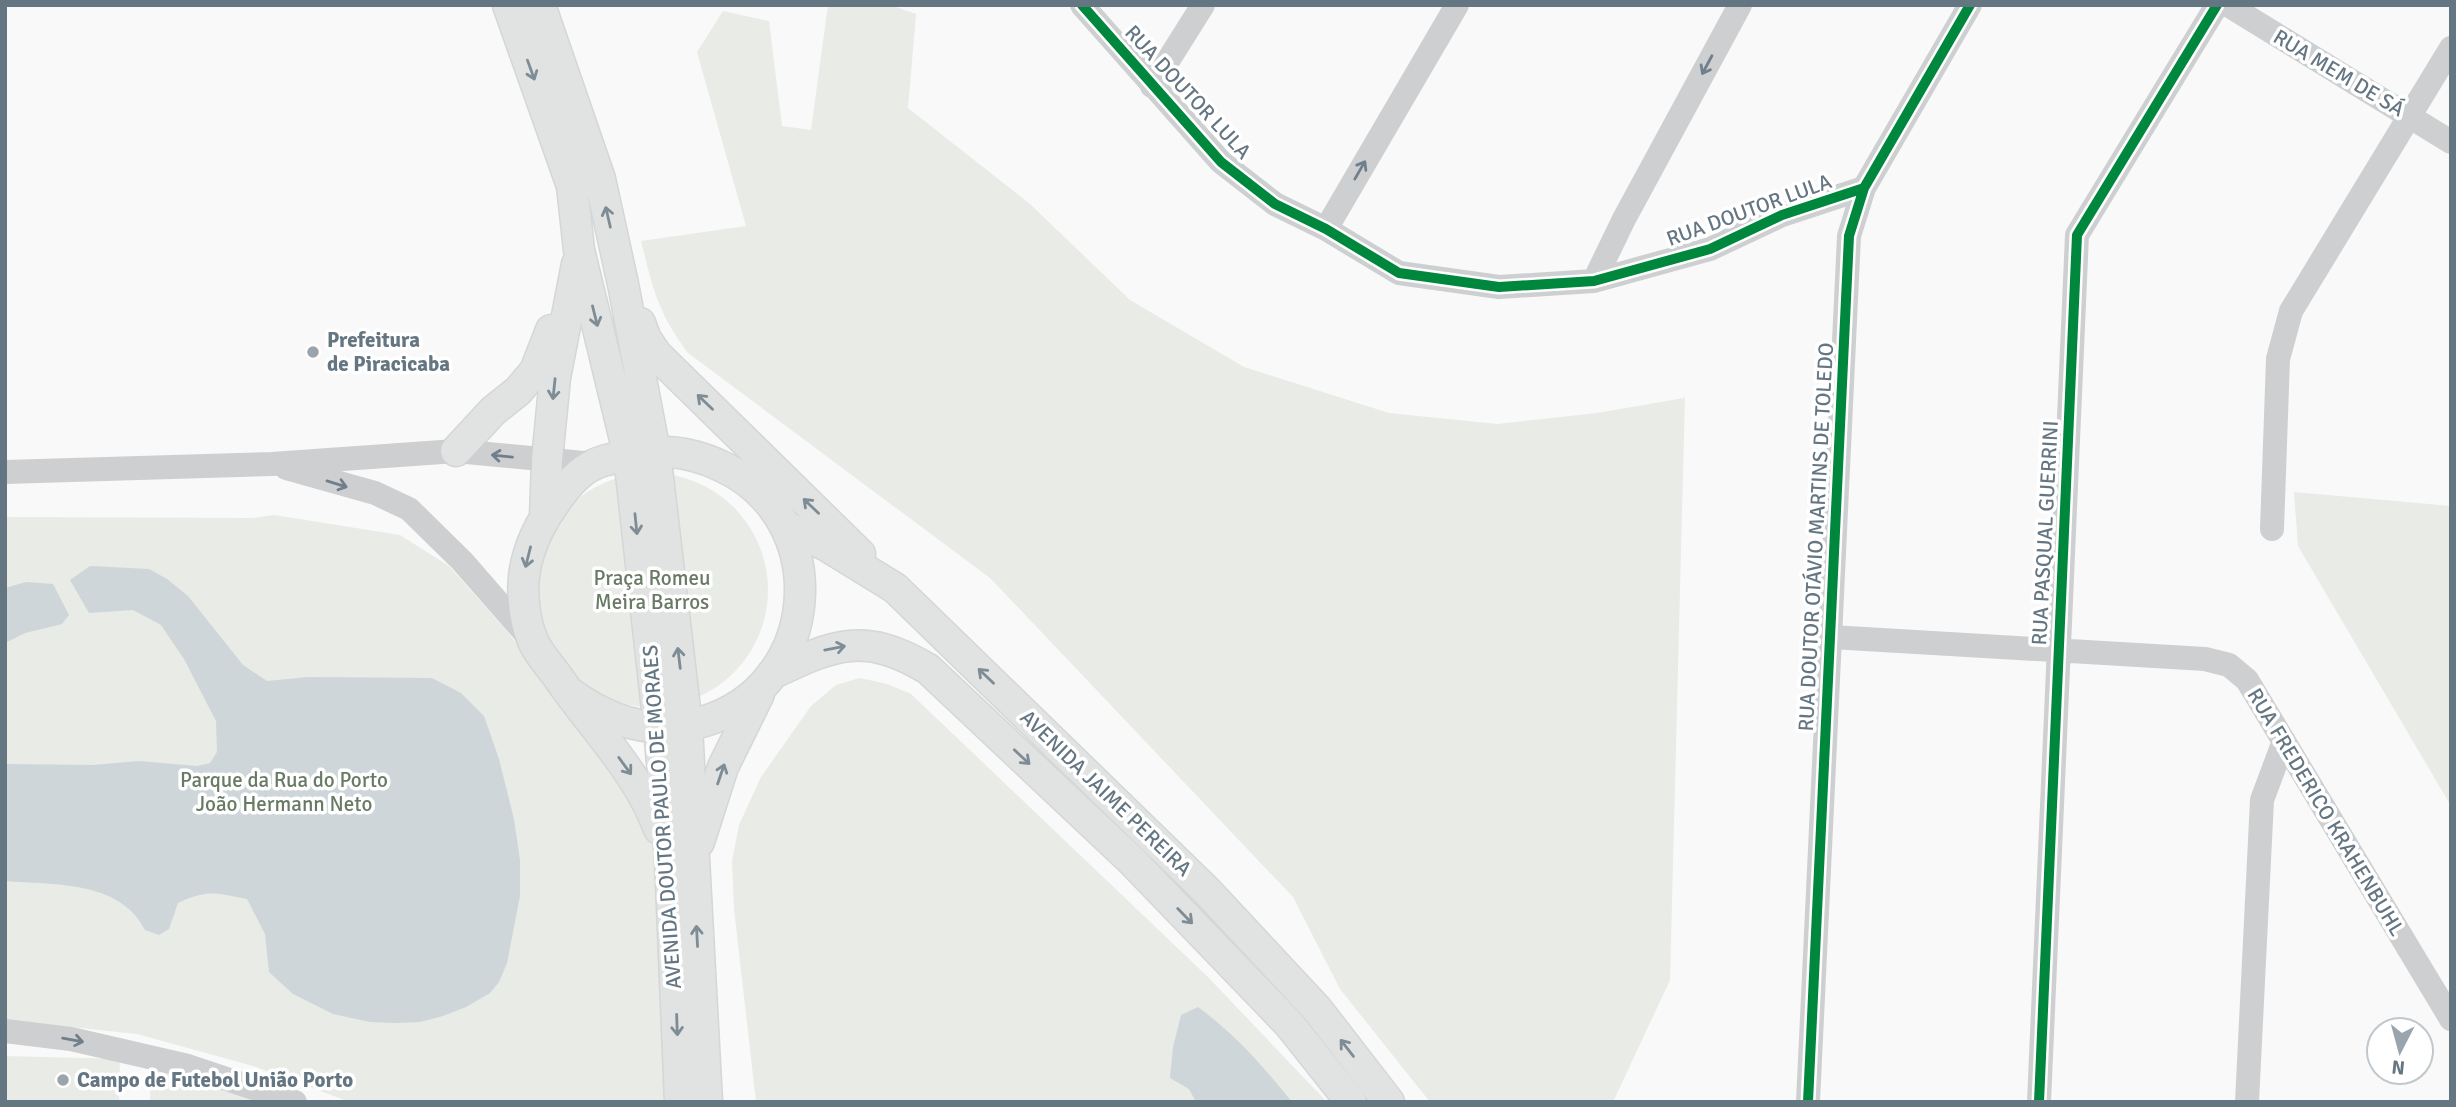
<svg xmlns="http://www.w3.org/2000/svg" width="2456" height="1107" viewBox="0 0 2456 1107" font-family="Signika,sans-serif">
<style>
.green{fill:#e8ebe6}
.water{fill:#ced6d9}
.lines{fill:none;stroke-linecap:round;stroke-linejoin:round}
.major-casing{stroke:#d5d6d7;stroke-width:33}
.minor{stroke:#cecfd0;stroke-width:24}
.major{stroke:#e1e2e2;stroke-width:30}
.cycleway-casing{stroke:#fff;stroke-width:15}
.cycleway{stroke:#00873e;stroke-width:10}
.oneway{stroke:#707f8b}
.oneway2{stroke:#7e8c96}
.poi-dot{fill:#99a4ac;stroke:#fff;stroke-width:2.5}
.labels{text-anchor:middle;stroke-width:7;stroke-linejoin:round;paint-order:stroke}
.street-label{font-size:21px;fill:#657683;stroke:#fff}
.poi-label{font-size:21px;font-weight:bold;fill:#657683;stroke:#fff;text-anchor:start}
.park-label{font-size:21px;fill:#687a64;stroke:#fff}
</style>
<rect width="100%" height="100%" fill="#f9f9f9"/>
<path class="green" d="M828 5H890L916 14 908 108 1030 204 1130 300 1244 367 1389 413 1497 424 1597 413 1684 398 1685 395 1670 980 1613 1102H1430L1340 989 1293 897 990 578 688 353C658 313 653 289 641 241L746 226 697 52 723 11 769 21 782 126 811 130Z
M534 590a117 117 0 1 1 234 0a117 117 0 1 1-234 0Z
M2294 492 2451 506V806L2298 546Z
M274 515 400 535 449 566 507 631 545 683 637 797 657 853 680 1102H350L253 1066 137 1034 5 1020V517L253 518Z
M860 678 887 684 911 694 1208 977 1327 1102H756L734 909 732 861 739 825 761 777 811 706 836 685Z
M5 1056 120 1059 119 1102H5Z
M151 1062 278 1102H150Z"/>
<path class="water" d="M90 566 149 569 167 579 188 596 243 665 267 681 308 677 432 678 461 693 484 716 499 759 514 819 520 860V896L507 963 499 982 490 993 466 1007 443 1016 420 1022 395 1023 370 1022 333 1014 293 994 269 972 265 934 247 899C217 893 207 889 178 903L169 929 159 935 145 930C120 880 53 885 5 881V764L93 765 139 761 197 766 210 763 217 752 216 721 184 659 161 625 133 610 89 613 70 580Z
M26 582 53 584 69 615 62 624 25 633 5 643V588Z
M1198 1007C1236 1035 1262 1065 1292 1102H1196L1189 1089 1170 1078 1173 1047 1181 1015Z"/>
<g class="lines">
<g class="major-casing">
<path id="major" d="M508 5 572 186 579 250 629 456 659 728 670 859 680 1102
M540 5 600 179 623 284 655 452 687 726 707 1102
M640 323 646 339 657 355 860 554
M456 451 493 411 518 391 535 371 551 330
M545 517 547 460 555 378 577 264
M785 526 825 545 895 588 1206 890 1317 1009 1389 1102
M772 674C834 644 865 631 928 669L1132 861 1289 1024 1351 1102
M569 692C609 722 653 736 702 722 823 687 835 518 721 466 705 458 683 452 665 452 655 452 644 454 634 455 621 457 604 459 593 465 567 477 537 526 529 553 520 580 522 615 533 641 539 655 552 668 560 680 594 729 638 772 659 829
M699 842 723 767 759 694"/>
</g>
<path class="minor" d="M1082 5 1221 162 1275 204 1326 229 1399 273 1499 287 1594 281 1710 249 1782 215 1864 188
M2228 5 2451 142
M1152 86 1203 5
M1326 229 1457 5
M1594 281 1624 219 1740 5
M286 468 375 493 409 509 462 561 532 641
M5 472 272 464 456 451 594 464
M2272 529 2278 359 2291 311 2451 48
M1831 637 2205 659 2229 665 2247 680 2451 1019
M5 1031 71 1039 188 1066 295 1102
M1808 1102 1849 236 1864 188 1970 5
M2039 1102 2077 235 2217 5
M2247 1102 2262 800 2284 741"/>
<use href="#major" class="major"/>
<g class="cycleway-casing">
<path id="cycleway" d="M1082 5 1221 162 1275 204 1326 229 1399 273 1499 287 1594 281 1710 249 1782 215 1864 188
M1808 1102 1849 236 1864 188 1970 5
M2039 1102 2077 235 2217 5"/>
</g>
<use href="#cycleway" class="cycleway"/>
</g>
<defs><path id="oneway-shaft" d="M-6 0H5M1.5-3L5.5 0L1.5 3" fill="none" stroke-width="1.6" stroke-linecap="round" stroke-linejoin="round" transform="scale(1.75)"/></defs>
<g class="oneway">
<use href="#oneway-shaft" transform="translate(1707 65) rotate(118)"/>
<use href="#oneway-shaft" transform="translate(1360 170) rotate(-60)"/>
<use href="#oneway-shaft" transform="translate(502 456) rotate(-174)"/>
<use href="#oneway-shaft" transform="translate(337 484) rotate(17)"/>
<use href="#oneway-shaft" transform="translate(73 1040) rotate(10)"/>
</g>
<g class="oneway2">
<use href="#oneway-shaft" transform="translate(531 70) rotate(70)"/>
<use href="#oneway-shaft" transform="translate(608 217) rotate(-103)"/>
<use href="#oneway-shaft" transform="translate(595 316) rotate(76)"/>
<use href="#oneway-shaft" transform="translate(554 389) rotate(96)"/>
<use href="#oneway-shaft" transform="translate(705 402) rotate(-136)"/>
<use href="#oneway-shaft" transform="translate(811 506) rotate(-136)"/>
<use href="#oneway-shaft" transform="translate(636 524) rotate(84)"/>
<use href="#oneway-shaft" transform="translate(528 557) rotate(104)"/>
<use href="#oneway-shaft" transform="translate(835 648) rotate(-11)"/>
<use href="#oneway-shaft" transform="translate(679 658) rotate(-97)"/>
<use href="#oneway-shaft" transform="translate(986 676) rotate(-136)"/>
<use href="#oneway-shaft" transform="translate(1022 757) rotate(43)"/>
<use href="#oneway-shaft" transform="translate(625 766) rotate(54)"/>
<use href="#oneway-shaft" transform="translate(721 774) rotate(-71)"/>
<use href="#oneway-shaft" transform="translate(1185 916) rotate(46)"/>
<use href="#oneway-shaft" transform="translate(697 936) rotate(-93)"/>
<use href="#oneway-shaft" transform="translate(677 1025) rotate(88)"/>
<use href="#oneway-shaft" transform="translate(1347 1048) rotate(-128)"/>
</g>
<g class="poi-dot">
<circle cx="313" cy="352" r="7"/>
<circle cx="63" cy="1080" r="7"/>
</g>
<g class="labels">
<g class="street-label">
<text transform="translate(2339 73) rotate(31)" y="7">RUA MEM DE SÁ</text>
<text transform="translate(1188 92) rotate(47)" y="7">RUA DOUTOR LULA</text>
<text transform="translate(1749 210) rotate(-20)" y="7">RUA DOUTOR LULA</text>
<text transform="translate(2045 533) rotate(-87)" y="7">RUA PASQUAL GUERRINI</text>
<text transform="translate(1816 537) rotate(-87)" y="7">RUA DOUTOR OTÁVIO MARTINS DE TOLEDO</text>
<text transform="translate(1106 793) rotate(44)" y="7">AVENIDA JAIME PEREIRA</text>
<text transform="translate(2326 812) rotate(59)" y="7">RUA FREDERICO KRAHENBUHL</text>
<text transform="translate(662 817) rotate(-94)" y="7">AVENIDA DOUTOR PAULO DE MORAES</text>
</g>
<g class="poi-label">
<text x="327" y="347">Prefeitura<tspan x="327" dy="24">de Piracicaba</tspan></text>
<text x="77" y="1087">Campo de Futebol União Porto</text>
</g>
<g class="park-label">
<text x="652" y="585">Praça Romeu<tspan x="652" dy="24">Meira Barros</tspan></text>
<text x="284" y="787">Parque da Rua do Porto<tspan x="284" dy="24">João Hermann Neto</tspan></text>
</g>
</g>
<rect width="2456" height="1107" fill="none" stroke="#657683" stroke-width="14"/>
<g transform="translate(2400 1051) rotate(186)"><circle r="33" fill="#ffffff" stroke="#c1c8cd" stroke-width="2"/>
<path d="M0-5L12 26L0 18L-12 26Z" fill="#99a4ac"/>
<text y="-10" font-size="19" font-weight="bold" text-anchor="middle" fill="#657683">N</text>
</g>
</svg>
